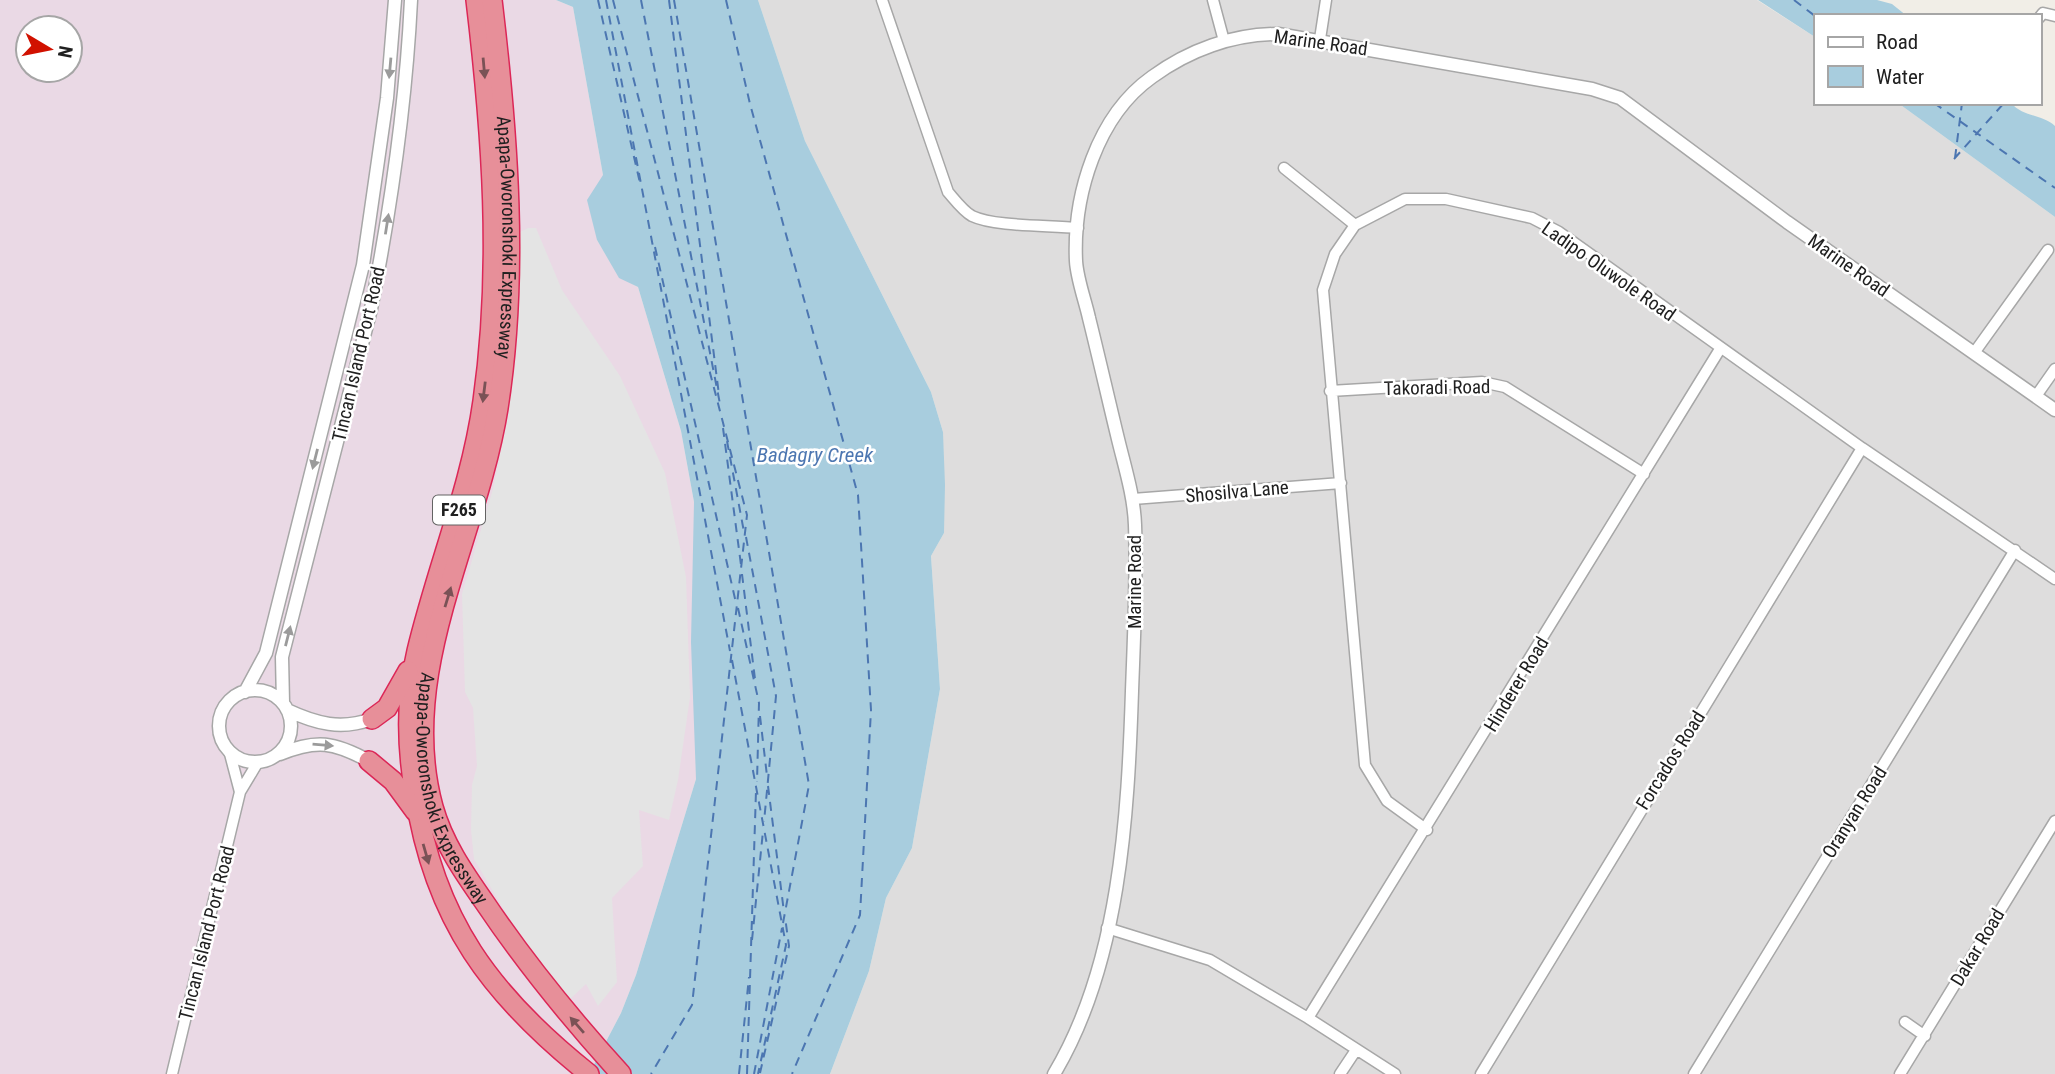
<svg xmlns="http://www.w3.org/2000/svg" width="2055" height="1074" viewBox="0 0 2055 1074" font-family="'Roboto Condensed',sans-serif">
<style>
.residential{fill:#dedddd}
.industrial{fill:#ead9e5;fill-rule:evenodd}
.parking{fill:#e4e4e4}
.water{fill:#a8cdde}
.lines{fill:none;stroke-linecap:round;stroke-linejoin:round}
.ferry{stroke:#4c76b1;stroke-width:2;stroke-dasharray:9 7;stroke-linecap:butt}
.minor-casing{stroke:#a7a7a7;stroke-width:13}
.tertiary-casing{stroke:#a7a7a7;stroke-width:15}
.motorway-casing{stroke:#dc2757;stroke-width:22}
.minor{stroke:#fff;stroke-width:10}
.tertiary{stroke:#fff;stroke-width:12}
.motorway{stroke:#e78f99;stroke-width:19}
.oneway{fill:#9b9b9b}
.oneway2{fill:#7a5256}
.labels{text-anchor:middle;stroke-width:5;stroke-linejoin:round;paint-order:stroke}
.shield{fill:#fff;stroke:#636363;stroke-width:2}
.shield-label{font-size:18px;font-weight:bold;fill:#202020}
.street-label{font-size:19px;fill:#202020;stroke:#fff}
.water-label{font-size:21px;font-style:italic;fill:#4c76b1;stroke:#fff}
</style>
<rect width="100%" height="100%" fill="#f1eee7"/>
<path class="residential" d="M758 0H1757L1815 37V103H1898L2055 217V1074H830L869 971 886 898 912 848 940 689 931 556 944 533 943 432 931 392 805 141Z"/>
<path class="industrial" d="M0 0H556L573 7 603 175 597 240 619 277 638 287 681 431 694 502 696 779 636 975 621 1013 589 1074H0ZM28 28H70V70H28Z"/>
<path class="parking" d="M528 228H536L562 290 620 376 665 473 686 577 690 697 678 780 669 820 639 810 643 866 612 898 617 982 598 1006 586 984 569 1000 510 920 474 859 471 830 472 785 477 766 473 708 465 692 462 594 493 489 508 416 516 327 518 233Z"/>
<path class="water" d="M556 0H758L805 141 931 392 943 432 945 485 944 533 931 556 940 689 912 848 886 898 869 971 830 1074H589L621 1013 636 975 696 779 691 642 694 502 681 431 638 287 619 278 597 240 587 200 603 175 573 7Z
M1758 0H1877L1892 4 1907 16H1815V37Z
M1898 103H2011C2023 117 2042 114 2055 126V217Z"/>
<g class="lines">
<path class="ferry" d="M598 0 640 183
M606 0 730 651
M613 0 747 515 692 1005 651 1074
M641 0 720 404
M669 0 719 395
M674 0 809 785 783 923
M726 0 750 104 858 495 871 710 860 915 792 1074
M1794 0 1815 16
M1934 103 2055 188
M1955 158 1962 103
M1954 159 2004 103
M655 247 736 603
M723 428 741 565
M727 441 744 532
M746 537 776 696 764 822
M742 574 755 679
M738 608 759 703 757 782
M732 660 786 945 758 1074
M760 716 767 776
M768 786 784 912
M752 940 763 831
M760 1073 789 946 785 917
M739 1074 749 977
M747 1074 756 791
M754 1074 782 928"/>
<g class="minor-casing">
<path id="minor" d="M882 0 948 192C955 200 963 211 972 216 995 227 1050 225 1078 228
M1213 0 1224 41
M2039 18 2043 13 2055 16
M1320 39 1326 0
M1284 168 1355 225
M1974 353 2048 250
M1330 391 1482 382 1505 387 1644 474
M2036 396 2055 369
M1133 499 1341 483
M229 750 240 792
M1427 830 1387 801 1365 765 1323 290 1335 254 1355 225 1405 199H1446L1532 218 1559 232 1862 448 2055 579
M1107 928 1210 960 1308 1018 1395 1074
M1308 1018 1720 349
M1905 1022 1925 1036
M172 1074 240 792 258 762
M1340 1074 1356 1050
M1481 1074 1862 448
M1694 1074 2015 550
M1900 1074 2055 821"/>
</g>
<g class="tertiary-casing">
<path id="tertiary" d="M219 726a36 36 0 1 1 72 0a36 36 0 1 1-72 0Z
M245 692 266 653 363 265 387 98 395 0
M283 703 282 657 371 309C391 207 406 104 411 0
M287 710C317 724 341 730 372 719
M280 754C317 739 334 742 369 761
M1054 1074C1120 964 1128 815 1132 691 1134 635 1137 580 1135 525 1134 496 1125 468 1118 439 1108 398 1099 358 1089 318 1085 300 1077 279 1076 261 1073 195 1097 116 1152 77 1189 50 1233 34 1278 34L1592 89 1620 98 1787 222 2055 410"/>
</g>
<g class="motorway-casing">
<g id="motorway">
<path d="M476 0C492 134 502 267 483 401 471 487 437 567 417 651 406 697 407 748 415 794 434 920 491 996 589 1074"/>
<path id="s1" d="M492 0C508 134 519 274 498 408 477 540 396 671 433 807 443 843 464 873 485 903 526 964 572 1020 621 1074"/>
<path d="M372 719 387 708 408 671"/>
<path d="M369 761 393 781 415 811"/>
</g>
</g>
<use href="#minor" class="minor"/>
<use href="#tertiary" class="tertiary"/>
<use href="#motorway" class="motorway"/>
</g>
<defs><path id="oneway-solid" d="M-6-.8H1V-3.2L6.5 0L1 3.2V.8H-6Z" transform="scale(1.75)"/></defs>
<g class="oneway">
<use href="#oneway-solid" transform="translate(390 68) rotate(95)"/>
<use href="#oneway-solid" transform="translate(387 224) rotate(-81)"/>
<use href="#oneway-solid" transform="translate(315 459) rotate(104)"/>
<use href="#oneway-solid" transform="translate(288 636) rotate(-76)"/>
<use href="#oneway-solid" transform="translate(323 745) rotate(5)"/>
</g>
<g class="oneway2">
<use href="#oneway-solid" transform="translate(484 68) rotate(85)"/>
<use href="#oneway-solid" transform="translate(484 392) rotate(97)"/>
<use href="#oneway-solid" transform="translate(448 597) rotate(-73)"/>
<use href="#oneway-solid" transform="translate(426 854) rotate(74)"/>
<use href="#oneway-solid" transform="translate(577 1025) rotate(-131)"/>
</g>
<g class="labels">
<rect class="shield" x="433" y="495.5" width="52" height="29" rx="5"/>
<g class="shield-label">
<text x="459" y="516">F265</text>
</g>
<g class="street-label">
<text transform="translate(1321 42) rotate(8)" y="7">Marine Road</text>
<text dy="7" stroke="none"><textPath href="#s1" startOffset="238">Apapa-Oworonshoki Expressway</textPath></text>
<text transform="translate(1849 265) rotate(35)" y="7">Marine Road</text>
<text transform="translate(1609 271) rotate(35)" y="7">Ladipo Oluwole Road</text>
<text transform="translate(358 354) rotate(-77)" y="7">Tincan Island Port Road</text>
<text transform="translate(1437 387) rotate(-1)" y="7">Takoradi Road</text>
<text transform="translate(1237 491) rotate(-5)" y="7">Shosilva Lane</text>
<text transform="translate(1134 582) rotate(-90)" y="7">Marine Road</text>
<text transform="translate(1516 684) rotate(-59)" y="7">Hinderer Road</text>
<text transform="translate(1670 760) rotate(-58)" y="7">Forcados Road</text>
<text dy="7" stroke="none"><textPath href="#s1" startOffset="805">Apapa-Oworonshoki Expressway</textPath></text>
<text transform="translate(1854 812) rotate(-58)" y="7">Oranyan Road</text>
<text transform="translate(206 933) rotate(-76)" y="7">Tincan Island Port Road</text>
<text transform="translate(1977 947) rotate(-59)" y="7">Dakar Road</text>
</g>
<g class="water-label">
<text x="815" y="462">Badagry Creek</text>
</g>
</g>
<rect x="1814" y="14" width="228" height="91" fill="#ffffff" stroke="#a6a6a6" stroke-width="2"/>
<rect x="1828" y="37" width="35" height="10" fill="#ffffff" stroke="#a6a6a6" stroke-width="2"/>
<text x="1876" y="49" font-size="21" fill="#202020">Road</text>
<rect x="1828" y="66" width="35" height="21" fill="#a8cdde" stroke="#a6a6a6" stroke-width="2"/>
<text x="1876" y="84" font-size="21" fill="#202020">Water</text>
<g transform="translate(49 49) rotate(100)"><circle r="33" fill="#ffffff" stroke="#a6a6a6" stroke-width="2"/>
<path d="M0-5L12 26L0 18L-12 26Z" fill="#d11100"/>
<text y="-10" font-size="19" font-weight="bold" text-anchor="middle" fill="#202020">N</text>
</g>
</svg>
